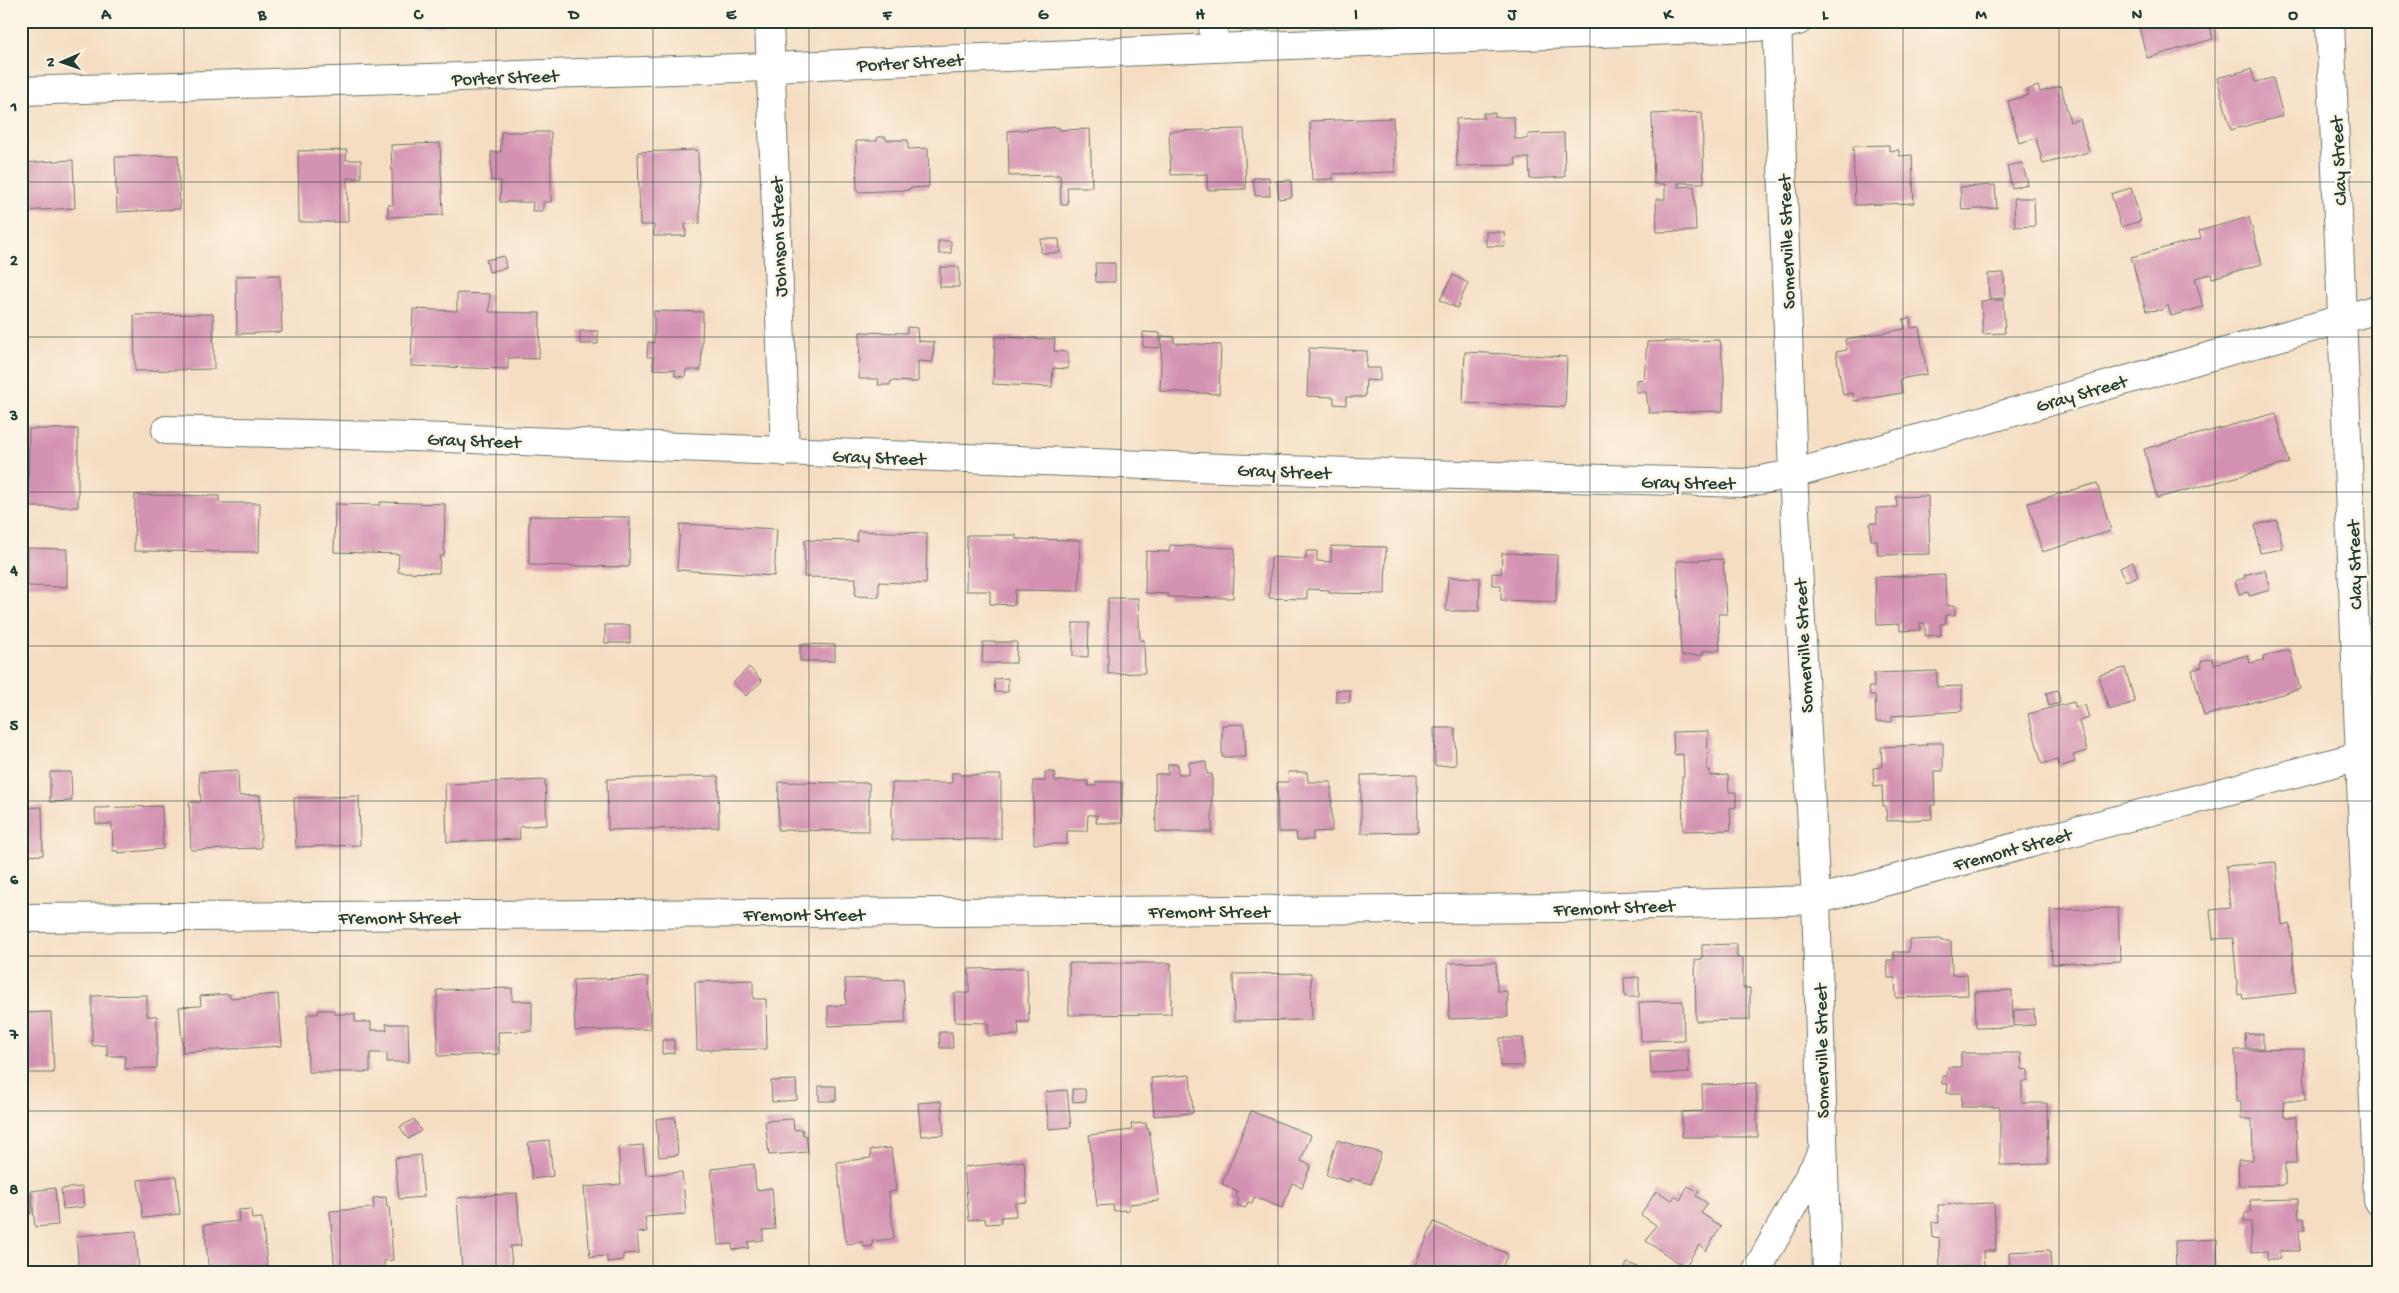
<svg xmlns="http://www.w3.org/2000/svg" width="2399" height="1293" viewBox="0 0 2399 1293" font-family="'Gochi Hand',sans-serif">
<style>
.building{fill:#d492b2}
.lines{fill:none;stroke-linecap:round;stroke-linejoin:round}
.street-casing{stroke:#6a7566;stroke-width:30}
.street{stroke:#fff;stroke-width:28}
.grid{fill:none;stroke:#1f3d34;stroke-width:1;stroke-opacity:0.55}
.labels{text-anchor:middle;stroke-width:5;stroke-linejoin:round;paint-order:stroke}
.street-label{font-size:19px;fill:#1f3d34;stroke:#fcf5e5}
.neatline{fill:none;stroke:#1f3d34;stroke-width:2}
.grid-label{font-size:16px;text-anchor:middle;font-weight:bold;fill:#1f3d34}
</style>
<rect width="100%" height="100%" fill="#fcf5e5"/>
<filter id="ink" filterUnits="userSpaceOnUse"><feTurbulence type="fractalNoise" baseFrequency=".02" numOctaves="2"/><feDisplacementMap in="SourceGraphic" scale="10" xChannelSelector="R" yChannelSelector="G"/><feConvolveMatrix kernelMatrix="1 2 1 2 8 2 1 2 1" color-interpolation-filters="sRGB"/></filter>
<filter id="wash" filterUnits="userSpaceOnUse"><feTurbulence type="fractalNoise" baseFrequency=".0096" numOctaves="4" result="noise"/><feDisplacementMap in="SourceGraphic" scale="20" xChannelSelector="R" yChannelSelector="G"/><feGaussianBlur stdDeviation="1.12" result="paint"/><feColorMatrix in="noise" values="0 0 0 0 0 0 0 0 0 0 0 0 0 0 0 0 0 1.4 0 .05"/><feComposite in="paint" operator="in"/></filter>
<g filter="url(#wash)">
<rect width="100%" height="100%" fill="#f5ddc2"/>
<g id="blocks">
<path class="building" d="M422 21H444V26L423 27Z
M2137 21H2209L2213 39 2147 58Z
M2251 69 2255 82 2273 78 2283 116 2231 130 2217 78Z
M2038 86 2040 92 2061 86 2070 122 2080 119 2089 152 2043 164 2036 138 2019 143 2008 101 2029 95 2027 90Z
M1702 112 1704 183H1678V187L1694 186 1696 231 1657 232 1656 199H1665V184H1654L1652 114Z
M1483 113H1495V117H1514L1515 139H1528V134L1564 133 1565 177 1530 179 1529 158H1515L1516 165 1457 166 1456 119 1484 118Z
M1393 118 1395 172 1333 174V179L1312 180 1310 121Z
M1059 127V130L1090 129 1092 187H1067L1068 205H1061L1060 175 1009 176 1008 131Z
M1244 129 1246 189 1207 190V174L1171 175 1169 131Z
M501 132H551V202H543V211H532L533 202H500L501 181H491V152H501Z
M877 137H886V140H908V149L928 148 929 187 909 188V190L857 192 856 141H877Z
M440 143 443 215 388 217V205H393L391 145Z
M1889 145V151L1899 150V156L1912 155 1914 203 1855 205 1853 146Z
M347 150 346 160H361V178H347L348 222H299L298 151Z
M698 150 700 223 685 224 686 236H654V225H640L638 152Z
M178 155 180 209 117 212 115 157Z
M73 160 75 208 21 211V163Z
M2022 163 2028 184 2012 188 2007 166Z
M1269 177 1270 196H1255L1253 178Z
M1291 180 1292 197 1279 199 1277 181Z
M1995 185 1997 208 1962 210 1960 187Z
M2131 188 2141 221 2121 227 2111 194Z
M2014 198H2034L2035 226 2015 227Z
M2249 217 2262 264 2212 278 2211 274 2195 278 2203 307 2171 316 2168 305 2162 310 2146 311 2131 257 2201 238 2199 231Z
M1486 232H1504L1505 246H1486Z
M1041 239H1059L1060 253H1041Z
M938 241H951V253L939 254Z
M504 256 506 268 489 272 486 260Z
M1095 263H1115V282H1096Z
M940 267H959V287H940Z
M2004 273 2005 298 1989 299 1988 274Z
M280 275 282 332 237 334 236 276Z
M1453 275 1468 283 1457 308 1440 300Z
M457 293 490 294 489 312 540 313 539 359 508 358V369L411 366 413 309 457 311Z
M2003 300 2005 333 1983 334 1981 301Z
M654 311 703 312 701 370H686L685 377 675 376V370L653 369V357H647L648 342 654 343Z
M213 314 214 369 135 371 134 315Z
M1910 318 1911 328 1919 327 1927 374 1900 379 1902 393 1854 401 1853 393 1843 395 1836 352 1847 350 1845 339 1905 329 1903 319Z
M907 327 917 328 918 341 934 342 933 362 918 361V382L891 381 890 385H878L879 379H859L860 332 907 333Z
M580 331H598V344H580Z
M1143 332 1160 333V348L1143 347Z
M1162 336 1174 337V343L1221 345 1219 394 1160 391Z
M995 337 1055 339 1054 351 1068 352V369L1053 368 1052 387 993 384Z
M1720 340 1724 375 1723 411 1649 413 1646 392H1636V380L1644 379 1647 342Z
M1309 348 1367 351 1366 368H1380V381L1366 380 1365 397H1346V405L1334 404V397L1307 396Z
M1465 352 1567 357 1565 407 1463 403Z
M2276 413 2289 463 2157 498 2144 449Z
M29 429H78V507H28Z
M2097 483 2111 531 2042 552 2028 503Z
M135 495 219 496V503H260L259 552 134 551Z
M1928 496 1930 554 1878 555 1877 540H1871L1870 523H1877L1876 508 1897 507 1896 497Z
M380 502 445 504 444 556H440L439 573 398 572 399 554 334 552 335 504 380 505Z
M529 516 630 517 629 567 529 565Z
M2277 520 2283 549 2260 553 2255 525Z
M680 524 777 529 774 576 677 570Z
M857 531 927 533 926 584 879 582V597L855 596 856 578 804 577 805 540 857 541Z
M967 535H1016V539L1080 540 1079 591 1015 590V605L990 604V591H966Z
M1170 545 1235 548 1233 598 1168 597V594L1145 593 1146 551 1169 552Z
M1331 546 1386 547 1385 594 1329 593V590L1307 589V599L1269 598 1271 557 1306 559V551H1317V561L1331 562Z
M28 548 67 549V587L28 586Z
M1502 553 1557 555 1556 602 1501 600V585H1492V573L1501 574Z
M1723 559 1727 614H1718L1720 650 1703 651V655L1681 656 1677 561Z
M2133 562 2138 576 2126 581 2120 568Z
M2265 570 2270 590 2249 596 2248 592 2239 594 2235 581 2245 578 2244 575Z
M1945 575 1946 606 1955 605V615H1945L1946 623 1940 624 1941 635 1925 636V623H1920V630L1900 631V624L1877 625 1875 577Z
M1448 577 1480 578 1479 611H1446Z
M1108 598H1138L1140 640H1144L1145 673 1108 674Z
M1073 623H1089L1088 657 1073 656Z
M605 625H630V643H605Z
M983 642H1017L1016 663H982Z
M800 644 835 645V661H800Z
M2290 650 2300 689 2204 716 2192 670 2202 667 2201 661 2212 658 2214 664 2248 655 2250 663 2264 660 2263 656Z
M749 667 762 681 746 696 733 683Z
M2125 668 2135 702 2109 710 2099 675Z
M1937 671V687L1962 686V711L1892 716V722H1876L1875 695H1870L1869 687H1874V673Z
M1008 678V692H995L994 679Z
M1336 690H1350V702H1336Z
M2058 690 2060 703 2049 706 2046 693Z
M2074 702 2075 707 2085 705 2089 718 2079 721 2087 751 2073 755 2075 762 2059 767 2057 760 2042 764 2028 714Z
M1244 724 1246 757H1222V725Z
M1434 728H1455L1456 765 1435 766Z
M1708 731 1707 770H1710V776L1728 775 1729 792H1736V807L1730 808 1731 830 1683 831 1682 776H1684L1683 754 1674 755 1673 732Z
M1926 743H1943V771H1934L1935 805H1931L1932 819 1887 821 1886 806H1883L1882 786 1874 787 1873 768 1882 767 1881 747 1927 745Z
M1189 762H1206L1207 774H1212V832H1156L1155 774H1168V764H1178V774H1189Z
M238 770 239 796 260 795 261 848 191 850 189 802H201L199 772Z
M50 772H71L72 801 50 802Z
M1045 772H1055V781H1088V786H1096V782H1122V823H1096L1097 815H1088L1087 831H1067V844H1034L1033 781H1045Z
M1288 772H1307L1308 782H1331L1332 831 1313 832V840H1297L1296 832H1278L1277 782H1289Z
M952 773H960V775H1001V839L892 840V783H952Z
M1417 774 1418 832 1361 833V775Z
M718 776 719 827 608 830 607 779Z
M545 780 547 825 519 827 520 839 447 842 445 784Z
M779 782 869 783V831L778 830Z
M359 796 360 845 296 847 294 798Z
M162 806 163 849 118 853V851H113L112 824H96L95 808Z
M42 807 43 855 21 856V808Z
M2276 862 2282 925 2290 924 2296 993 2243 999 2242 994 2238 995 2233 938 2213 939 2210 910 2230 908 2226 866Z
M2118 908 2120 961 2052 964 2050 910Z
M1941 939V941H1951L1952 975 1967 974 1968 995 1896 998 1895 978H1888L1887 960H1894V952H1909V940Z
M1737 944V958H1743V988H1750V1020L1696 1021 1695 960 1702 959V945Z
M1496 962 1497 991H1507L1508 1017 1449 1019 1448 963Z
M1069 963H1171V1014L1069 1015Z
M1027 968 1029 1022H1018L1019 1035 988 1036V1023L955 1022 954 993H969V969Z
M1311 973 1312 1020 1234 1021 1233 974Z
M648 977 650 1029 575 1031 573 980Z
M1639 977V997H1625L1624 978Z
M881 978V980L903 979 906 1023 828 1026V1006L846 1005 845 979Z
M753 980V999H766L767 1049 697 1050 695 982Z
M512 988V1001H532V1031L498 1032 499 1054 438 1056 437 990Z
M2012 990 2013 1027 1976 1028 1975 992Z
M229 994 230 998 278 994 282 1046 183 1052 179 1007 201 1006 200 996Z
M147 995V1016H157V1068L125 1069V1056H107V1045L92 1046V996Z
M1683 1001 1684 1040 1641 1041 1639 1002Z
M2034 1009 2035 1025 2014 1026V1010Z
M318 1010H334V1014H355V1022H371V1030H387L386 1024H408L409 1062H387V1053H370V1072H308L307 1014H318Z
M51 1012 54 1073H21V1013Z
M939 1032H952L953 1048H940Z
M2245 1034H2263V1048H2246Z
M1500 1038H1523L1524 1066H1500Z
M662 1040H674V1053L662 1054Z
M2304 1049 2305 1101H2283L2284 1117H2296L2297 1163H2285V1185L2239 1186 2238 1160H2253L2252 1119H2241V1102H2236L2235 1050Z
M1688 1050 1689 1073 1651 1074 1650 1051Z
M1961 1053H2021L2022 1069 2028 1070V1081L2022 1082V1103H2047L2048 1164 2000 1165V1107H1961L1962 1093H1947L1948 1084H1942V1076H1947L1948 1067H1961Z
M1190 1075 1193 1113 1154 1116 1151 1078Z
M796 1080 797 1100 772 1102 771 1081Z
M1756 1083 1758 1137H1682V1112L1703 1111 1702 1085Z
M819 1086H836V1101H819Z
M1072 1089H1085L1086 1101 1073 1102Z
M1067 1090 1071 1127 1049 1129 1045 1092Z
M941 1101 944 1135 921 1136 918 1103Z
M1251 1111 1311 1135 1301 1161 1311 1165 1302 1187 1292 1183 1282 1208 1254 1197 1252 1203 1248 1202 1245 1208 1237 1205 1239 1199 1236 1197 1238 1191 1222 1184Z
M675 1117 678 1155 659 1157 656 1119Z
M414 1119 421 1131 408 1139 400 1127Z
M793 1119 794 1130 802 1129 803 1135H806L808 1152 769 1155 765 1121Z
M1146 1123 1147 1129H1149L1159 1201 1129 1204V1210L1114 1211 1113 1205 1097 1206 1089 1135 1132 1130 1131 1124Z
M549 1140 553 1176 532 1179 528 1142Z
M1337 1140 1381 1153 1371 1184 1350 1178 1349 1182 1326 1175Z
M643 1145 646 1175 682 1172 686 1214 645 1217 647 1232 637 1233 639 1253 623 1254V1260L607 1262V1256L590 1257 584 1187 621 1184 618 1147Z
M891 1148 896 1191 889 1192 894 1239 872 1241 873 1246 863 1247V1242L846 1244 837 1162 871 1158 870 1150Z
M420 1155 424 1197 399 1199 395 1158Z
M1024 1161 1027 1202 1015 1203 1016 1216 1001 1217V1223L986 1224 985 1218 969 1220 964 1167Z
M754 1164 756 1190 772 1188 775 1229 763 1230V1240L748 1242 749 1248 733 1250 732 1244 718 1245 711 1169Z
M176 1176 180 1214 143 1218 138 1180Z
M1688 1186 1699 1192 1696 1196 1707 1203 1701 1213 1721 1226 1706 1251 1699 1245 1685 1267 1646 1241 1656 1225 1641 1215 1656 1191 1672 1200 1675 1196 1680 1200Z
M82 1187 84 1207 63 1209 61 1189Z
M55 1188 58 1225 35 1227 31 1191Z
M29 1192 31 1214H21V1193Z
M517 1193 521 1246H510L512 1265 495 1267V1272H480V1268L462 1270 457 1198Z
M386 1197 387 1207 389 1206 393 1260 384 1261 385 1272H335L330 1211 374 1208 373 1198Z
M2298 1199 2299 1218H2304L2305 1230H2299L2300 1251H2279L2280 1259H2267V1251L2251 1252V1222H2244L2245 1213 2251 1212 2250 1200Z
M1994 1203 1996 1251H1983L1984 1266 1940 1268 1939 1237 1933 1238 1932 1222H1939L1938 1205Z
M251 1209 252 1219 262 1218 268 1272H209L204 1225 239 1221 238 1210Z
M1434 1222 1508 1254 1500 1272H1412Z
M136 1231 139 1272H79L76 1236Z
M2217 1239 2218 1272H2176L2175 1241Z
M2050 1250 2051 1272H2010L2009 1252Z
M1627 1263 1638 1267 1636 1272H1624Z"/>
</g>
</g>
<g filter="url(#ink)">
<use href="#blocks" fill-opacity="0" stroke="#6a7566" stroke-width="1"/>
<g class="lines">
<g class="street-casing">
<path id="street" d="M769 21 785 452
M1213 21 1214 48
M1777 21 1793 474 1816 900 1827 1272
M2330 21 2378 1200
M21 91 771 67 1214 48 1778 26 1798 21
M166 430 447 438 1249 469 1744 483 1793 474 2378 309
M21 918 1556 908 1816 900 2378 751
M1756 1272 1822 1153"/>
</g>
<use href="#street" class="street"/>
</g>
</g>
<path class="grid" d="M184 21V1272M340 21V1272M496 21V1272M653 21V1272M809 21V1272M965 21V1272M1121 21V1272M1278 21V1272M1434 21V1272M1590 21V1272M1746 21V1272M1903 21V1272M2059 21V1272M2215 21V1272M21 182H2378M21 337H2378M21 492H2378M21 646H2378M21 801H2378M21 956H2378M21 1111H2378"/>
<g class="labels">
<g class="street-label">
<text transform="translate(910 61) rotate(-3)" y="7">Porter Street</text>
<text transform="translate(505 76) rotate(-2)" y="7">Porter Street</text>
<text transform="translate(2337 161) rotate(-93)" y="7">Clay Street</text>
<text transform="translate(777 237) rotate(-92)" y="7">Johnson Street</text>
<text transform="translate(1785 242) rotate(-92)" y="7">Somerville Street</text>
<text transform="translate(2081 392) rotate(-16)" y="7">Gray Street</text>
<text transform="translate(474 439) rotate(2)" y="7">Gray Street</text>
<text transform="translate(879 456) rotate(2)" y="7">Gray Street</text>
<text transform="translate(1284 470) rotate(2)" y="7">Gray Street</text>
<text transform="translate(1688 481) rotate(1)" y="7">Gray Street</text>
<text transform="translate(2353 565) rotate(-92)" y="7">Clay Street</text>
<text transform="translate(1802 646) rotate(-93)" y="7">Somerville Street</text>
<text transform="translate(2012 848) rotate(-15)" y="7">Fremont Street</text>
<text transform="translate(1614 906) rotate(-2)" y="7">Fremont Street</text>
<text x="1209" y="917">Fremont Street</text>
<text x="804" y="920">Fremont Street</text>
<text x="399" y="923">Fremont Street</text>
<text transform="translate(1820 1051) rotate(-91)" y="7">Somerville Street</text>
</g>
</g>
<rect width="2399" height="1293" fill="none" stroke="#fcf5e5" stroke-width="55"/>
<g transform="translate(62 62) rotate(268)" stroke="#fcf5e5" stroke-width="4" paint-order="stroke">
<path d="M0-4L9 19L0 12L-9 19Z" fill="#1f3d34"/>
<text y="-8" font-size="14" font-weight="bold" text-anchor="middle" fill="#1f3d34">N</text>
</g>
<rect x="28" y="28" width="2344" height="1238" class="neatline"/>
<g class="grid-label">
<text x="106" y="19">A</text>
<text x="262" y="19">B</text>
<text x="418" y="19">C</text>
<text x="574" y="19">D</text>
<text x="731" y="19">E</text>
<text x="887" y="19">F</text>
<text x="1043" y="19">G</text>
<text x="1200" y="19">H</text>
<text x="1356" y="19">I</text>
<text x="1512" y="19">J</text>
<text x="1668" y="19">K</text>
<text x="1825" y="19">L</text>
<text x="1981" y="19">M</text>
<text x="2137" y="19">N</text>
<text x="2293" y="19">O</text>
<text x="14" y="111">1</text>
<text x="14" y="265">2</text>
<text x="14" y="420">3</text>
<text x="14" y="575">4</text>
<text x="14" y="730">5</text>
<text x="14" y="884">6</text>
<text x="14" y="1039">7</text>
<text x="14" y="1194">8</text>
</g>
</svg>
